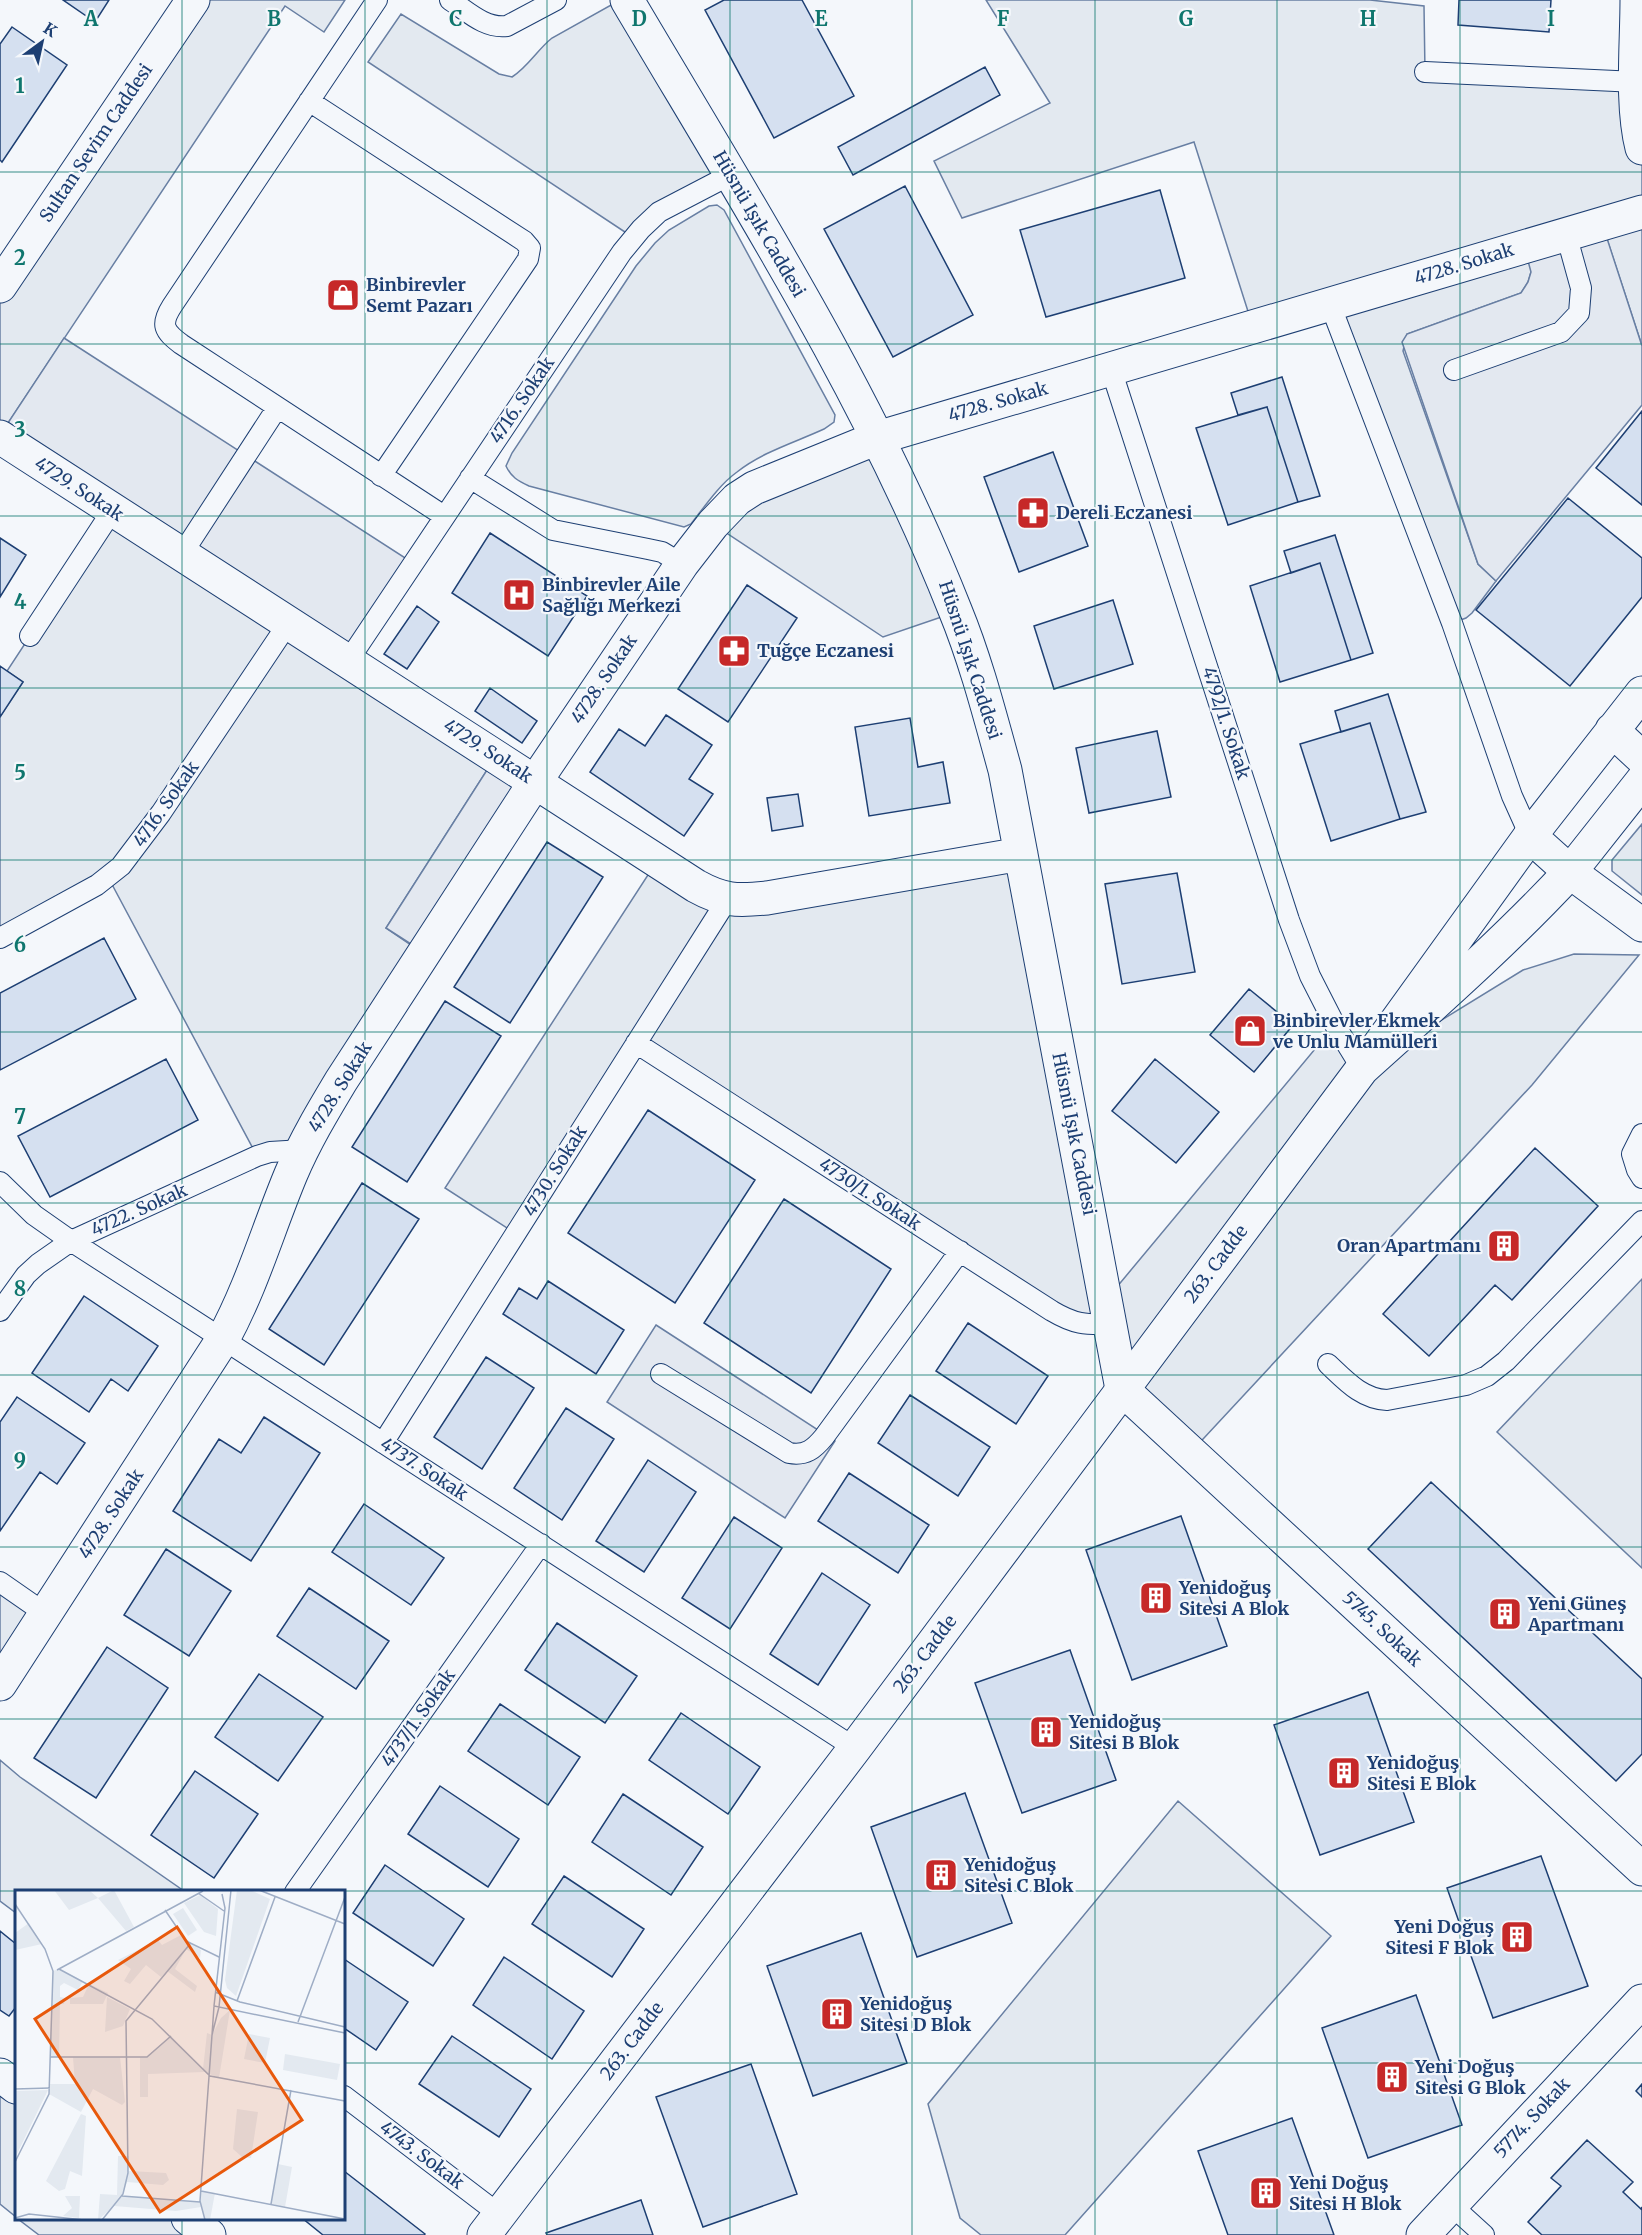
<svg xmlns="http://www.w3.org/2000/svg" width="1642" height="2235" viewBox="0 0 1642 2235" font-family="Merriweather,serif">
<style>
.green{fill:#e3e9f0;stroke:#687fa3;stroke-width:1.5}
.parking{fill:#e3e8f0;stroke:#687fa3;stroke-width:1.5}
.building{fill:#d5e0f0;stroke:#1d3f73;stroke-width:1.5}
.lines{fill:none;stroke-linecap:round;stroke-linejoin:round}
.service-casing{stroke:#1d3f73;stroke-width:22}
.minor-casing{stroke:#1d3f73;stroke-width:35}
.tertiary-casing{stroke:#1d3f73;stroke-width:35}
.secondary-casing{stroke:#1d3f73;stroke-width:35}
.service{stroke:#f4f7fb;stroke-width:20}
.minor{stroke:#f4f7fb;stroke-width:33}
.tertiary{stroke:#f4f7fb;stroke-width:33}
.secondary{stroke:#f4f7fb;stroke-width:33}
.grid{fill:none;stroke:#0f766e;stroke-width:1.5;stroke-opacity:0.55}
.labels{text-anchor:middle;stroke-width:4.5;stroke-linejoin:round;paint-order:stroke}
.street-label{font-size:18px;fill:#1d3f73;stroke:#f4f7fb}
.poi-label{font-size:18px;font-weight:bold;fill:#1d3f73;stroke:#f4f7fb;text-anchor:start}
.inset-road{fill:none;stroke:#9eadc5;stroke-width:1.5}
.view{fill:#e8590c;fill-opacity:0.15;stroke:#e8590c;stroke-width:3}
.inset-edge{fill:none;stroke:#1d3f73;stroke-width:3}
.grid-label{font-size:20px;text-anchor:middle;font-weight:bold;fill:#0f766e;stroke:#f4f7fb;stroke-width:4.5;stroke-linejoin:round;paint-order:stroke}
</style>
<rect width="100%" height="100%" fill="#f4f7fb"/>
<path class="green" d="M193 0H345L324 32 285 6 0 435V286Z
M620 0 730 175 634 238 368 62 401 14 499 74 512 77C528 67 537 50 552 38Z
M986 0H1370L1424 6 1425 72 1637 82 1642 148V346L1602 224 1531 272 1528 282 1521 293 1407 334 1403 351 1478 564 1496 581 1472 613 1466 618 1452 623 1331 304 1253 327 1194 142 962 218 934 161 1050 103Z
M717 205 724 210 835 415 834 422 824 429C796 442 762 452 737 472 719 485 705 506 691 524L684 527 529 486C518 481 511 477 506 466L512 453 636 266 655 243 669 230 709 206Z
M877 438 956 612 883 637 713 524Z
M112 511 496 756 386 928 424 954 303 1150 257 1156 108 877 0 938V717L23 682 7 671Z
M1642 824V895L1612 871V860Z
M1021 854 1106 1300 1335 1025 1362 1069 1523 970 1574 954 1639 955 1532 1085 1191 1452 1122 1389 1110 1324 1086 1325 636 1043 515 1233 445 1188 657 861 706 892Z
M1642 1279V1568L1497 1432Z
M0 1582 46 1614 0 1684Z
M0 1760 20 1777 184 1891 16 1892V1913L0 1901Z
M1178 1801 1331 1936 1065 2235H981L960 2218 928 2104Z
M0 2075 16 2087V2217L0 2204Z
M18 2219H188L209 2235H39Z"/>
<path class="parking" d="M1602 223 1642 346V405L1496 581 1478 564 1402 342 1407 334 1521 293 1528 282 1531 272 1524 246Z
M64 338 413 563 348 661 0 435Z
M496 756 535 782 428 955 386 928Z
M656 1325 835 1441 785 1518 607 1402Z"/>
<path class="building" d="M63 0H109L95 22Z
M724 0H802L854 96 774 138 705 10Z
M1459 0H1551L1549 32 1458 25Z
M12 27 67 65 2 162 0 160V44Z
M985 67 1000 95 853 175 838 147Z
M905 186 973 315 893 357 824 229Z
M1160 190 1185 278 1046 317 1020 230Z
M1282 377 1320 496 1298 502 1267 407 1238 415 1231 393Z
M1267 407 1298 502 1228 525 1196 428Z
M1642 411V505L1596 468Z
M1053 452 1088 546 1019 572 984 477Z
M1568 498 1642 558V597L1570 686 1476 610Z
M490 533 587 596 548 656 452 593Z
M1335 535 1373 653 1351 660 1320 563 1291 573 1284 551Z
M0 538 26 555 0 597Z
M1320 563 1351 660 1280 682 1250 586Z
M747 585 797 618 728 722 678 689Z
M1113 600 1133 664 1054 689 1034 626Z
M417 606 439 622 407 669 384 654Z
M0 666 23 682 0 717Z
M490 688 537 721 522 743 475 711Z
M1388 694 1426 812 1400 819 1370 723 1341 732 1335 711Z
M666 715 712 745 689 779 713 794 684 836 590 772 619 729 645 746Z
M910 718 918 767 943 762 950 803 869 816 855 727Z
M1370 723 1400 819 1331 841 1300 744Z
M1157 731 1171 797 1089 813 1076 748Z
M798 794 803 826 772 831 767 798Z
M547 842 603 877 510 1023 454 987Z
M1177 873 1195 972 1122 984 1105 884Z
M104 938 136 999 0 1070V993Z
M1249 989 1293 1025 1254 1072 1210 1035Z
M445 1001 501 1036 407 1182 352 1147Z
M166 1059 198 1120 50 1197 18 1136Z
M1155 1059 1219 1112 1176 1163 1112 1111Z
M648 1110 755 1180 675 1303 568 1233Z
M1535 1148 1598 1206 1512 1300 1495 1285 1429 1356 1383 1314Z
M362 1183 419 1219 324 1365 269 1329Z
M784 1199 891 1269 811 1393 704 1323Z
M548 1281 624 1330 596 1374 503 1314 519 1288 537 1299Z
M84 1296 158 1346 128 1391 111 1379 89 1412 32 1373Z
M968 1323 1048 1376 1016 1424 936 1371Z
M486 1357 534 1388 482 1469 434 1437Z
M910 1395 990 1447 958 1496 878 1443Z
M17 1397 85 1443 57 1484 40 1472 0 1531V1422Z
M566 1408 614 1439 562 1520 514 1488Z
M264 1417 320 1453 251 1561 173 1511 219 1439 241 1453Z
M648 1460 696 1492 644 1572 596 1541Z
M849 1473 929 1525 898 1573 818 1521Z
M1431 1482 1642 1679V1754L1616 1781 1368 1549Z
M364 1504 444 1558 411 1605 332 1552Z
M1181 1516 1227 1646 1132 1680 1086 1550Z
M734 1517 782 1548 730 1629 682 1598Z
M166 1549 231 1591 189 1656 124 1615Z
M822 1573 870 1605 818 1685 770 1654Z
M309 1588 389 1641 356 1689 277 1636Z
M557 1623 637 1676 605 1723 525 1670Z
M107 1647 168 1688 96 1798 34 1758Z
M1070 1650 1116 1780 1022 1813 975 1683Z
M259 1674 323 1717 278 1781 215 1737Z
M1368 1692 1414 1822 1320 1855 1274 1725Z
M500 1704 580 1757 548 1805 468 1751Z
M681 1713 760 1767 728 1814 649 1760Z
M195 1771 258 1814 214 1878 151 1835Z
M440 1786 519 1839 488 1887 408 1834Z
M965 1793 1012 1923 917 1957 871 1827Z
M623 1794 703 1847 671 1895 592 1842Z
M1541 1856 1588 1986 1493 2018 1447 1888Z
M385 1865 464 1919 433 1966 353 1913Z
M564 1876 644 1929 612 1977 532 1924Z
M0 1931 16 1944V2007L9 2016 0 2010Z
M861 1933 907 2063 813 2096 767 1966Z
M504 1957 584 2011 552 2059 473 2005Z
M344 1959 408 2002 376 2050 344 2028Z
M1416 1995 1462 2125 1368 2158 1322 2028Z
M452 2036 531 2089 499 2137 419 2084Z
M751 2064 797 2194 703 2227 656 2097Z
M1642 2084V2097L1636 2091Z
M1292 2118 1334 2235H1228L1198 2151Z
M1587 2140 1633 2182 1623 2192 1641 2209 1642 2207V2235H1542L1528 2222 1561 2186 1551 2178Z
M344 2171 425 2234 424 2235H323L302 2218H344Z
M641 2200 653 2235H547L546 2233Z"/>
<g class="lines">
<g class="service-casing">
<path id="service" d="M377 0 172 306C160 325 164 331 181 344L444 516
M450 0C467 11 485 29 507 26L556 0
M1425 72 1637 82
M309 101 524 241 530 248 528 259 381 476
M1330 304 1452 623 1512 796 1530 836
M1111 369 1289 920 1310 976 1335 1025 1362 1069
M1454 370 1561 332 1579 313 1581 288 1566 234
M470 478 553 530 648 549 662 552 682 564
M182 554 277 408
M30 636 112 511
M348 661 622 252 641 229 659 212 730 175
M0 938 97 885 121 866 161 813 289 622
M636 1043 1052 1311C1074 1324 1085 1325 1110 1324
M1642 1134 1632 1154 1637 1170 1642 1178
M0 1182 34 1215 71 1241 855 1748
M0 1311 26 1275 38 1264 71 1241 257 1156 270 1152 303 1150
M1328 1364C1346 1381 1362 1399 1387 1400L1466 1385 1487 1376 1506 1361 1642 1221
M661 1374 789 1453C806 1456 814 1449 824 1437L960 1251
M383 1443 727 900
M0 1582 46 1614
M295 1892 541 1544
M344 2096 500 2215
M1451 2205 1484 2235"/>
</g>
<g class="minor-casing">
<path id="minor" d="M627 0C744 198 870 395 955 610 976 661 990 716 1005 770L1122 1389 1642 1869
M1637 0C1637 45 1631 105 1642 148
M0 286 193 0
M0 437 696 886C723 901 737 901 767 898L1021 854
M0 1684 223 1339C252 1286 268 1229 291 1174 305 1141 323 1111 341 1081L535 782 682 564 713 524 737 499 754 488 877 438 1642 212
M0 2075 16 2087
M188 2218 209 2235
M1423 2235 1642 2001"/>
</g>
<g class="tertiary-casing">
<path id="tertiary" d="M1530 836 1362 1069C1433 1005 1505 942 1570 872
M484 2235 855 1748 1362 1069"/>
</g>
<g class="secondary-casing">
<path id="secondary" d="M1642 693 1530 836 1570 872 1642 925
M1612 730 1642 758
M1570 872 1642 781"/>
</g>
<use href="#service" class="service"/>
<use href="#minor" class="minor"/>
<use href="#tertiary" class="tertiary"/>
<use href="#secondary" class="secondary"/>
</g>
<path class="grid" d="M182 0V1892M365 0V2235M547 0V2235M730 0V2235M912 0V2235M1095 0V2235M1277 0V2235M1460 0V2235M0 172H1642M0 344H1642M0 516H1642M0 688H1642M0 860H1642M0 1032H1642M0 1203H1642M0 1375H1642M0 1547H1642M0 1719H1642M0 1891H1642M0 2063H16M344 2063H1642M182 2218V2235"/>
<defs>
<g id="shop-square" transform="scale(1.725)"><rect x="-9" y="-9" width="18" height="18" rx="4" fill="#c62828" stroke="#f4f7fb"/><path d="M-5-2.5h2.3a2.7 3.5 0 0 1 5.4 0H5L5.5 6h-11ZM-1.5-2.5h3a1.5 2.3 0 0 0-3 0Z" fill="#fff"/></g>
<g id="pharmacy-square" transform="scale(1.725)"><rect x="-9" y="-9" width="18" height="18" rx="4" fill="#c62828" stroke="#f4f7fb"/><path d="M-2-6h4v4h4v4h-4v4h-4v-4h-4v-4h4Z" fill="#fff"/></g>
<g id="hospital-square" transform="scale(1.725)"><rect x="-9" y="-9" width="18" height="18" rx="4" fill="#c62828" stroke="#f4f7fb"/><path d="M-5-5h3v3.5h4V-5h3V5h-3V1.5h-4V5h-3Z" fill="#fff"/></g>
<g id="building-square" transform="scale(1.725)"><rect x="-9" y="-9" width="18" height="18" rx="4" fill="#c62828" stroke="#f4f7fb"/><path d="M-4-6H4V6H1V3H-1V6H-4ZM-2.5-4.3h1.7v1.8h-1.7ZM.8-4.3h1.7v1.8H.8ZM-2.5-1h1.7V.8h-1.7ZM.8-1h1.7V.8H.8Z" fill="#fff"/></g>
</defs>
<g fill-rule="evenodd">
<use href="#shop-square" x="343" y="295"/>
<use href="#pharmacy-square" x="1033" y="513"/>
<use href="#hospital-square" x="519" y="595"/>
<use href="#pharmacy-square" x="734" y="651"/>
<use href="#shop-square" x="1250" y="1031"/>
<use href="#building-square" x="1504" y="1246"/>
<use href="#building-square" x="1156" y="1598"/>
<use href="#building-square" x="1505" y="1614"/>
<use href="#building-square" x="1046" y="1732"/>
<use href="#building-square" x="1344" y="1773"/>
<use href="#building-square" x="941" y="1875"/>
<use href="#building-square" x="1517" y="1937"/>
<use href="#building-square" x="837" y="2014"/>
<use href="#building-square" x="1392" y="2077"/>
<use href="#building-square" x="1266" y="2193"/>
</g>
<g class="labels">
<g class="street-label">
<text transform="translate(96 143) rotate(-56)" y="6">Sultan Sevim Caddesi</text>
<text transform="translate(759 224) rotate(60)" y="6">Hüsnü Işık Caddesi</text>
<text transform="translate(1464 264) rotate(-17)" y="6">4728. Sokak</text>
<text transform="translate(522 400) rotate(-56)" y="6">4716. Sokak</text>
<text transform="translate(998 402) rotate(-16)" y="6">4728. Sokak</text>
<text transform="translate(79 489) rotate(33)" y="6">4729. Sokak</text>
<text transform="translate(970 660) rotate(72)" y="6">Hüsnü Işık Caddesi</text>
<text transform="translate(604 679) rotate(-56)" y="6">4728. Sokak</text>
<text transform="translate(1226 723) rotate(72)" y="6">4792/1. Sokak</text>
<text transform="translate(488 751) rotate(33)" y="6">4729. Sokak</text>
<text transform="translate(166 804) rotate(-55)" y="6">4716. Sokak</text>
<text transform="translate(340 1087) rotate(-58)" y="6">4728. Sokak</text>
<text transform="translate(1074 1134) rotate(79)" y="6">Hüsnü Işık Caddesi</text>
<text transform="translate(555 1171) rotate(-58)" y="6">4730. Sokak</text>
<text transform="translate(870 1194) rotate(33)" y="6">4730/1. Sokak</text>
<text transform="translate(139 1210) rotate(-24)" y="6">4722. Sokak</text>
<text transform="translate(1216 1264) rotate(-53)" y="6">263. Cadde</text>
<text transform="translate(424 1469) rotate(33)" y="6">4737. Sokak</text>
<text transform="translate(111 1514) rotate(-57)" y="6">4728. Sokak</text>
<text transform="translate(1382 1629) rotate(43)" y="6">5745. Sokak</text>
<text transform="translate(925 1654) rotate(-53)" y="6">263. Cadde</text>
<text transform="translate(418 1718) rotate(-55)" y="6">4737/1. Sokak</text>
<text transform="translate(632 2041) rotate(-53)" y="6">263. Cadde</text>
<text transform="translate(1532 2118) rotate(-47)" y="6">5774. Sokak</text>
<text transform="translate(422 2155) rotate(37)" y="6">4743. Sokak</text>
</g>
<g class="poi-label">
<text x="366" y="291">Binbirevler<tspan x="366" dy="21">Semt Pazarı</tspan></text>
<text x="1056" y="519">Dereli Eczanesi</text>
<text x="542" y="591">Binbirevler Aile<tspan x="542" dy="21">Sağlığı Merkezi</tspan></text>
<text x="757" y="657">Tuğçe Eczanesi</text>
<text x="1273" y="1027">Binbirevler Ekmek<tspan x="1273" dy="21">ve Unlu Mamülleri</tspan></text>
<text x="1481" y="1252" text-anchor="end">Oran Apartmanı</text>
<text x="1179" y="1594">Yenidoğuş<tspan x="1179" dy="21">Sitesi A Blok</tspan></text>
<text x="1528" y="1610">Yeni Güneş<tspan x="1528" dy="21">Apartmanı</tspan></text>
<text x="1069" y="1728">Yenidoğuş<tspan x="1069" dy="21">Sitesi B Blok</tspan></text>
<text x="1367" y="1769">Yenidoğuş<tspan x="1367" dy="21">Sitesi E Blok</tspan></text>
<text x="964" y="1871">Yenidoğuş<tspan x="964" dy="21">Sitesi C Blok</tspan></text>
<text x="1494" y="1933" text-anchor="end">Yeni Doğuş<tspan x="1494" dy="21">Sitesi F Blok</tspan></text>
<text x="860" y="2010">Yenidoğuş<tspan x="860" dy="21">Sitesi D Blok</tspan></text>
<text x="1415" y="2073">Yeni Doğuş<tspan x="1415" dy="21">Sitesi G Blok</tspan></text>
<text x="1289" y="2189">Yeni Doğuş<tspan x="1289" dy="21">Sitesi H Blok</tspan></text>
</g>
</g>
<g transform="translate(15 1890)">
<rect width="330" height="330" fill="#f4f7fb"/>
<path d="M39 0H74L83 8 99 0 119 37 111 41 83 8 54 20ZM222 0H235L255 9 221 106 212 98 210 90ZM185 5 203 19 201 46 189 42 169 13ZM168 18 182 40 173 46 158 24ZM14 33 27 54 0 60V43ZM166 45 186 60 185 68 171 59 160 79 182 96 180 102 152 81 146 87 131 75 115 94 109 91 116 79 103 70 143 50 147 55ZM44 79 68 91 63 100 49 93 45 96V107L50 108 49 114H45L44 167H35L38 81ZM74 94 93 103 88 114H55V108L68 107ZM92 107 115 119 108 136 90 142ZM215 120 204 188 190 182 133 184V207H125V167H131L156 146 188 179 192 143 197 145 206 128ZM234 144 255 148 250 173 229 169ZM270 164 325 174 322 190 268 180ZM58 167H105L110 212 107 215 78 199 66 222 34 204 35 194H60ZM33 200 0 268V201ZM222 219 243 222 236 268 227 267 218 259ZM66 224 71 226 67 286 55 281 50 299 44 301 31 291ZM103 266H114V281L151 283 154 290 148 295 112 292 107 306 185 312 186 301 200 303 195 330H190L186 317 161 321 99 316 83 330 85 304 102 305ZM263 274 277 277 270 317 256 314ZM50 306H65L64 328 48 326 57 318Z" fill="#e3e9f0"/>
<path class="inset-road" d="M244 0 330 34M183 3 209 21M207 4 210 18 199 116 330 143M0 14 30 59 38 81 34 204 0 272M150 20 171 51 204 67M44 79 137 129 195 186 330 211M42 80 188 1M200 102 225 112 330 137M222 111 260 7M199 116 197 145 204 117M204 117 216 0M283 132 330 7M35 167H132L156 146M0 199 35 198M186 301 330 329M107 306 185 312M256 314 276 200M0 328 14 324 69 330M87 330 108 304 113 283 111 131 175 54M190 330 185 311 197 145"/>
<path class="view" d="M162 37 287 230 145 322 20 129Z"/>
<rect width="330" height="330" class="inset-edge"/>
</g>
<g class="grid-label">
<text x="91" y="26">A</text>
<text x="274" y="26">B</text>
<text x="456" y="26">C</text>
<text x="639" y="26">D</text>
<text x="821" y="26">E</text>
<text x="1003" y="26">F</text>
<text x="1186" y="26">G</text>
<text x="1368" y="26">H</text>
<text x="1551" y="26">I</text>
<text x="20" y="93">1</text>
<text x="20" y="265">2</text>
<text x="20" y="437">3</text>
<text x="20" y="609">4</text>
<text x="20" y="780">5</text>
<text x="20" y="952">6</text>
<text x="20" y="1124">7</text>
<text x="20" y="1296">8</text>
<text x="20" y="1468">9</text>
</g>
<g transform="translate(42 42) rotate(33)" stroke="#f4f7fb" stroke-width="4.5" paint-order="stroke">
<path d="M0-4.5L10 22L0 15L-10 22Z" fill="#1d3f73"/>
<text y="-9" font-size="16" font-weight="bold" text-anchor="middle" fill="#1d3f73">K</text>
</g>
</svg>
